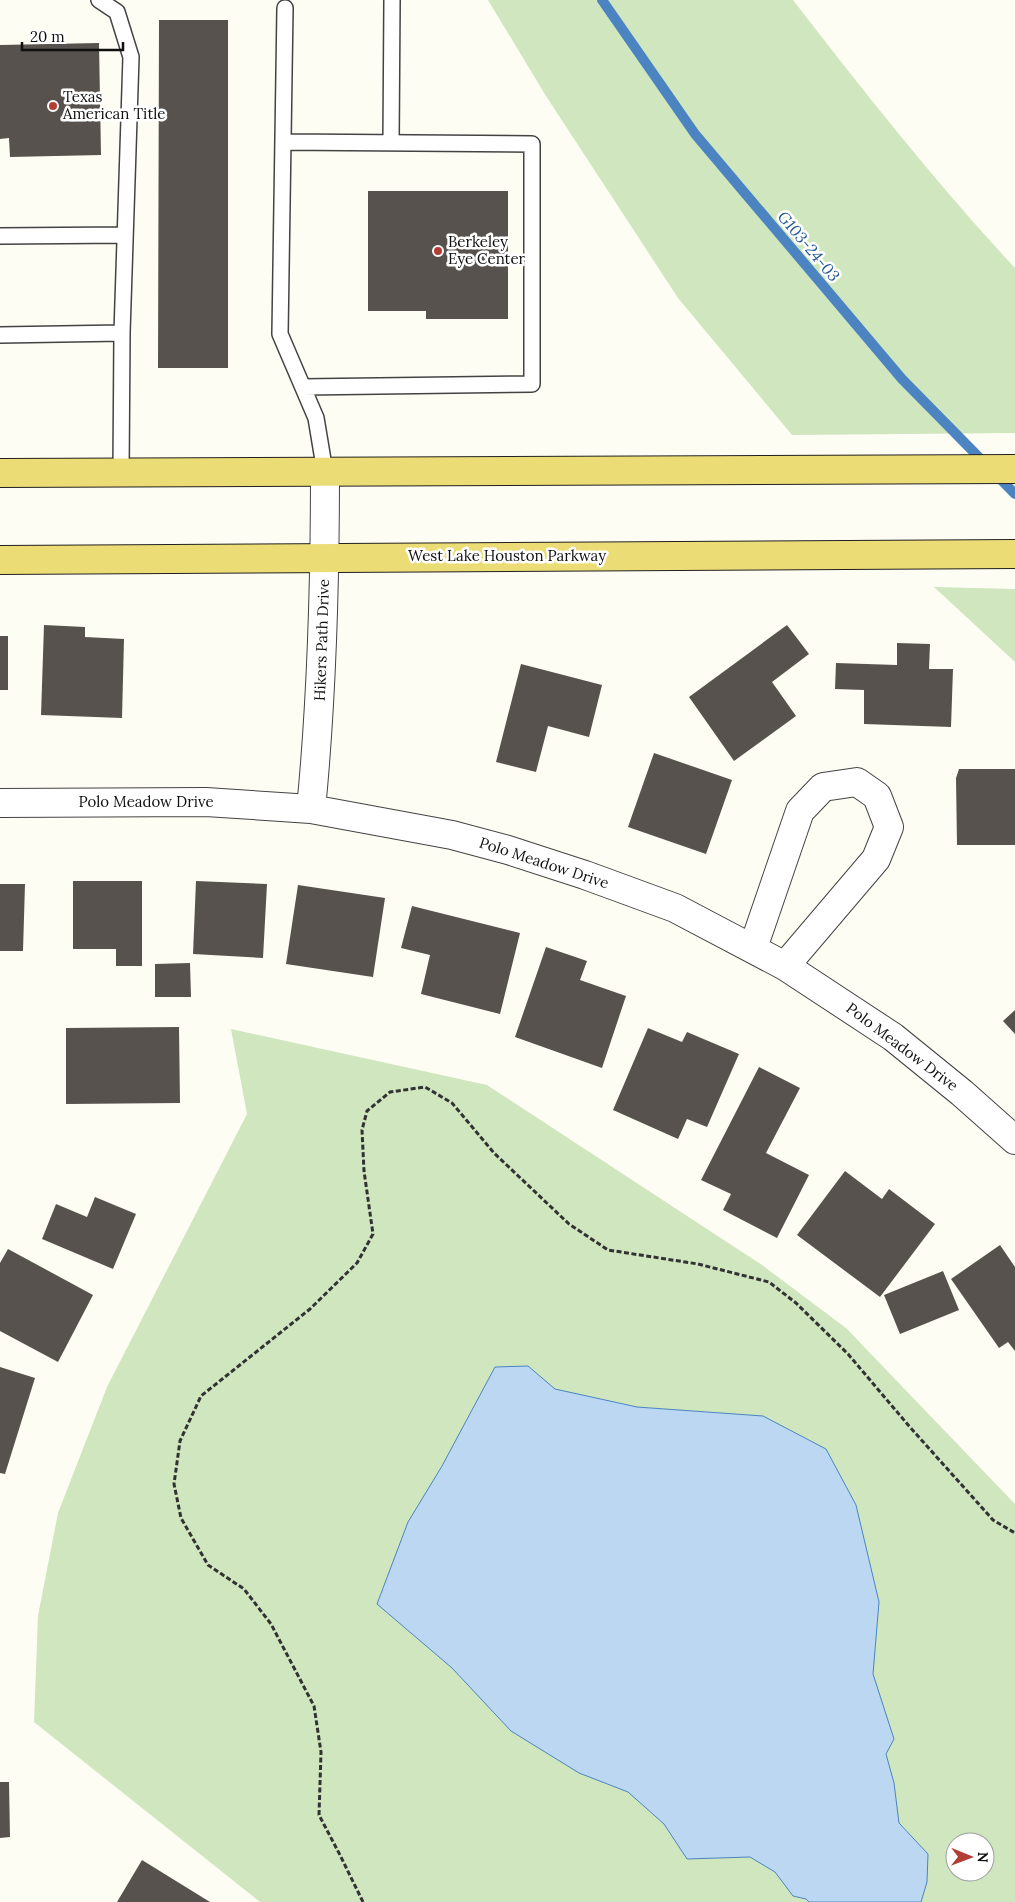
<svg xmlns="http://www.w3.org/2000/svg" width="1015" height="1902" viewBox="0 0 1015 1902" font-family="Lora,serif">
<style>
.green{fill:#cfe6bf;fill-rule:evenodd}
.water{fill:#bcd7f1;stroke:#4b84c1}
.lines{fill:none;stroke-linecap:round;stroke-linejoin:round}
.stream{stroke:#4b84c1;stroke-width:10}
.building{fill:#57524d}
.lane-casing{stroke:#434343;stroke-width:18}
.street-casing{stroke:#434343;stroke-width:30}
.primary-casing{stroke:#212121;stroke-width:30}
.path{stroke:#323232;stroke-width:3;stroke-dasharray:5 2.5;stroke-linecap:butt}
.lane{stroke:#fff;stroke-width:15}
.street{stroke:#fff;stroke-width:28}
.primary{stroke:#ebdc76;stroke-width:28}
.poi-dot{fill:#b33d34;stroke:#fff;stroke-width:2}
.labels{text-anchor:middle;stroke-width:5;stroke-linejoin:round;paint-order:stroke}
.poi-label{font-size:15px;fill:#101010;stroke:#fff;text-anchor:start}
.street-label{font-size:15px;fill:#101010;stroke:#fff}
.water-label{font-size:16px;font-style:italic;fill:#245796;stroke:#fff}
</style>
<rect width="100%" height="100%" fill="#fefdf3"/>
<path class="green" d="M488 0H793C864 92 936 183 1015 268V433L792 435 678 298 546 96Z
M934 587 1015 589V662Z
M231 1029 487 1085 762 1265 846 1328 1015 1504V1902H260L34 1722 38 1616 58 1513 107 1387 247 1114ZM955 1842H985V1872H955Z"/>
<path class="water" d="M528 1366 555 1389 637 1407 763 1416 826 1449 856 1505 879 1602 873 1674 894 1739 886 1754 894 1783 899 1823 928 1854 927 1882 921 1902H809L806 1899 793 1896 775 1872 750 1857 687 1859 664 1824 628 1792 579 1773 511 1731 452 1668 377 1604 408 1522 442 1466 495 1367Z"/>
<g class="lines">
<path class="stream" d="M602 0 695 134 902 379 1015 494"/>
</g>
<path class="building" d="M159 20H228V368H158Z
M99 43 101 155 10 157 9 138 0 139V45Z
M368 191H508V319H426V311H368Z
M44 625 85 627V637L124 639 122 718 41 715Z
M787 625 809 654 772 682 796 716 734 761 689 697Z
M0 636H8V690H0Z
M897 643 930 644 929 669H953L951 727 864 724V690L835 689 836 663 897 665Z
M521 664 602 685 589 737 548 726 536 772 496 762Z
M654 753 732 780 706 854 628 827Z
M959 769H1015V845H957L956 778Z
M73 881H142V966H116V949H73Z
M196 881 267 884 263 958 193 954Z
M0 884H25L23 951H0Z
M298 885 385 898 373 977 286 964Z
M412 906 520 933 500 1014 421 994 430 955 401 948Z
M546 947 587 961 580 980 626 996 602 1068 515 1037Z
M190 963 191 997H155V964Z
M1015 1010V1034L1003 1021Z
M179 1027 180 1103 66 1104V1028Z
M648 1028 682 1042 687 1032 739 1054 707 1127 687 1119 678 1139 613 1110Z
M759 1067 800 1088 766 1153 809 1175 777 1238 723 1210 731 1194 701 1180Z
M845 1171 882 1199 889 1189 935 1224 880 1297 797 1235Z
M95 1197 136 1214 113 1269 42 1239 56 1204 87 1217Z
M1000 1245 1015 1267V1351L1008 1342 999 1348 951 1279Z
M8 1249 93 1295 58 1362 0 1331V1263Z
M943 1271 959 1310 900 1334 884 1295Z
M0 1367 35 1378 5 1474 0 1473Z
M0 1782H9L10 1837 0 1838Z
M142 1860 210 1902H117Z"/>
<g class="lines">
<g class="lane-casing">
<path id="lane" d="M99 0 117 12 131 57 122 333 121 472
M285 8 280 334 316 418 325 472
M283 142 532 144V384L303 387
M391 143 392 0
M0 236 125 235
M0 335 122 333"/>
</g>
<g class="street-casing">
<path id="street" d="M0 803 206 802 311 809 452 835 508 850 585 875 675 908 785 966 893 1037 962 1093 1015 1140
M311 809C322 697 325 584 325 472
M753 948 800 811 823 787 857 782 877 796 889 827 876 859 785 966"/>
</g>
<g class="primary-casing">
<path id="primary" d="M0 473 1015 469
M0 560 1015 554"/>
</g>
<path class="path" d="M363 1902 340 1855 319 1815 321 1752 314 1706 271 1624 244 1589 208 1565 181 1518 174 1484 180 1441 201 1396 310 1309 357 1263 373 1234 364 1171 362 1130 367 1111 390 1092 425 1087 452 1103 494 1153 569 1224 608 1250 698 1264 769 1282 796 1303 848 1354 909 1426 993 1520 1015 1533"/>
<use href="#lane" class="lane"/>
<use href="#street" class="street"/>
<use href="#primary" class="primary"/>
</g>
<g class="poi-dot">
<circle cx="53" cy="106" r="5"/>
<circle cx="438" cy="251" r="5"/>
</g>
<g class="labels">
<g class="poi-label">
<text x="63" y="102">Texas<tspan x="63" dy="17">American Title</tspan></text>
<text x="448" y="247">Berkeley<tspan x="448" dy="17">Eye Center</tspan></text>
</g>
<g class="street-label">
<text x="507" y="561">West Lake Houston Parkway</text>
<text transform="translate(322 640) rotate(-88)" y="5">Hikers Path Drive</text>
<text x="146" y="807">Polo Meadow Drive</text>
<text transform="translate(544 863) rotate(18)" y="5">Polo Meadow Drive</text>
<text transform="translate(902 1047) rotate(37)" y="5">Polo Meadow Drive</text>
</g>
<g class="water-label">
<text transform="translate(809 246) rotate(50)" y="6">G103-24-03</text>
</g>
</g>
<g transform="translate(970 1857) rotate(91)"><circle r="24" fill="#ffffff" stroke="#9f9f9f"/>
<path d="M0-4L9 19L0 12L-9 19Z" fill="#b33d34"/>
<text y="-8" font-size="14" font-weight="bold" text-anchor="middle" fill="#101010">N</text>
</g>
<path d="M22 42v8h101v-8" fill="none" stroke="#101010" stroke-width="2.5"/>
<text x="30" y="42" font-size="15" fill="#101010" stroke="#ffffff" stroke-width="4" paint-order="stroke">20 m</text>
</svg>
